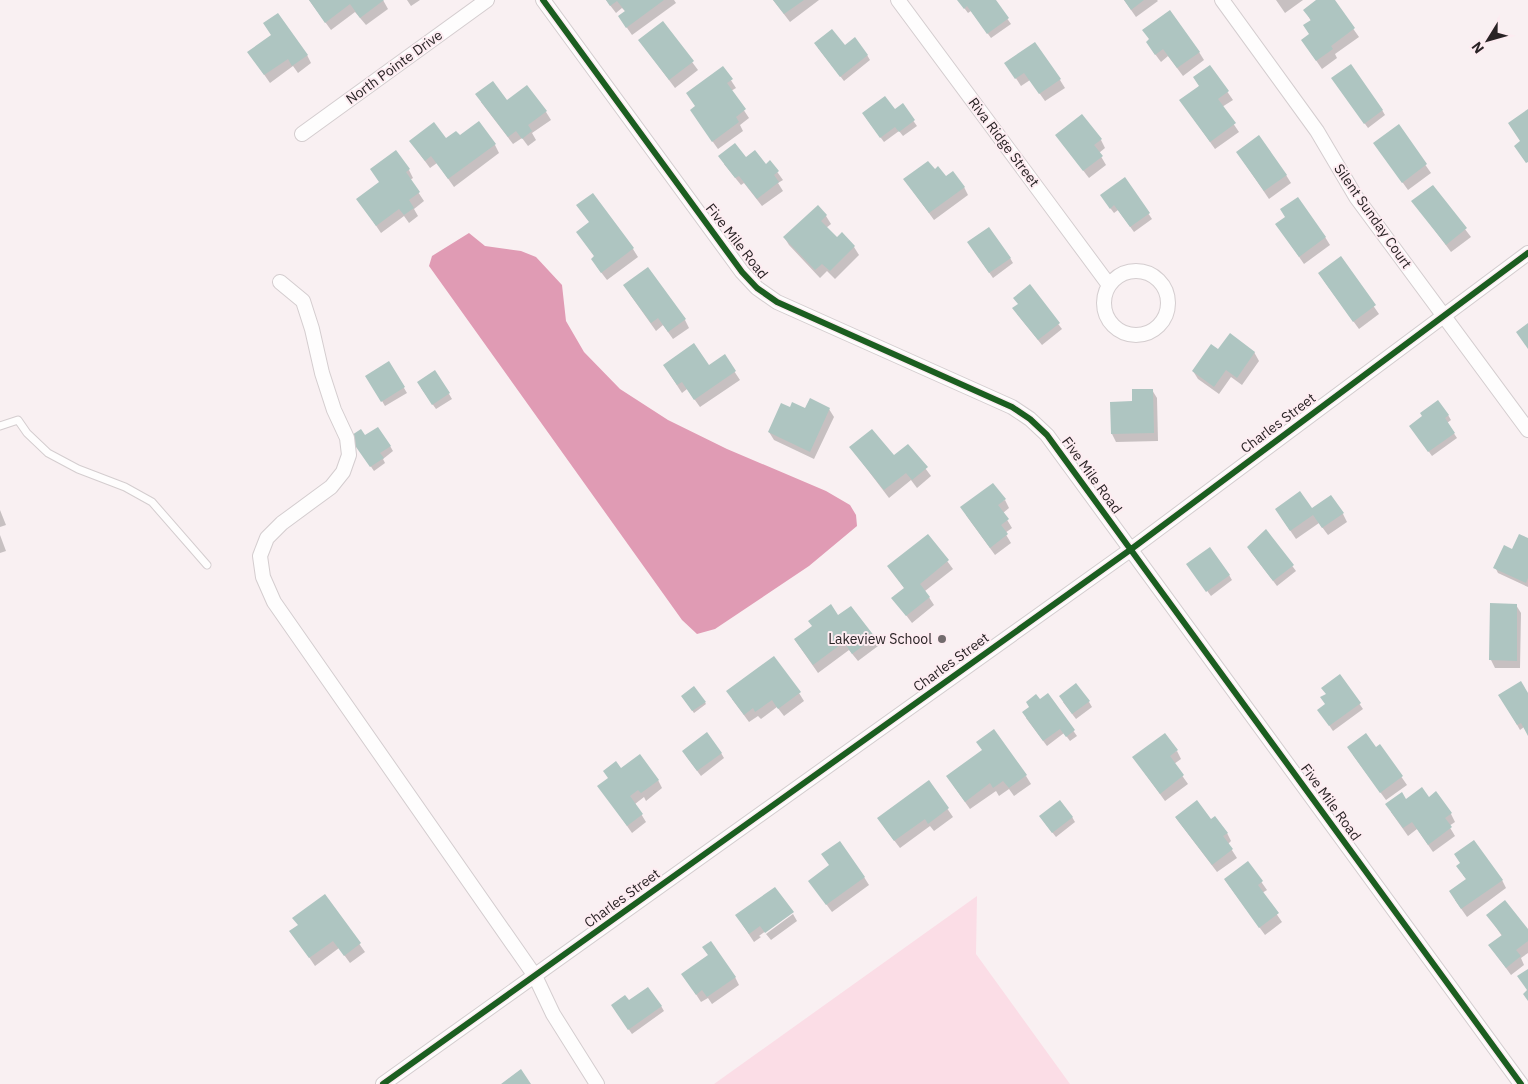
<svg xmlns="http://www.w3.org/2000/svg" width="1528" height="1084" viewBox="0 0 1528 1084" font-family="'IBM Plex Sans',sans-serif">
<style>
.green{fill:#fbdde6}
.water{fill:#e09bb4}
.shadow{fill:#0003}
.building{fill:#aec5c1}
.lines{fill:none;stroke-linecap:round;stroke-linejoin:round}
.service-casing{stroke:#d4cdcf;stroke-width:9}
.minor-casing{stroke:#d4cdcf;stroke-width:16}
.service{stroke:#fefdfd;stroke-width:7}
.minor{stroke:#fefdfd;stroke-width:14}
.cycleway-casing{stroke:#fdecf1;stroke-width:9}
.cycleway{stroke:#1b5e20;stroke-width:6}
.poi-dot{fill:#726b6d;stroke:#fdecf1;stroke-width:2}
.labels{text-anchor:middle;stroke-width:4;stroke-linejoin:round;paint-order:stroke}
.street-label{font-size:14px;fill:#292325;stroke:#fdecf1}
.poi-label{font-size:14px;fill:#292325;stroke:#fdecf1;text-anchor:end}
</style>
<rect width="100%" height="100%" fill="#f9f0f2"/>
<path class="green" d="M977 896 976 954 1070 1084H714Z"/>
<path class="water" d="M469 233 485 246 521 251 536 257 562 285 566 321 584 352 620 389 668 420 727 449 826 491 850 505 856 515 857 526 809 566 715 629 697 634 682 620 429 266 432 256Z"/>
<path class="shadow" d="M309 0H383L388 9 366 25 355 12 331 30Z
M407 0H420L411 6Z
M606 0H674L676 3 632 35 625 25 626 12 622 8 616 13Z
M773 0H819L790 22Z
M958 0H994L1011 24 991 38 971 11 968 13Z
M1124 0H1157L1158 1 1136 17Z
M1276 0H1303L1285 13Z
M1318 0H1333L1359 37 1335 54 1337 58 1322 69 1302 40 1310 35 1311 21 1305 10Z
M663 23 698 70 675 88 645 48Z
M1144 30 1199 52 1204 60 1183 76 1168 56 1161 62 1152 50 1150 40Z
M844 47 867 55 870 60 844 81 818 48Z
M307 55 311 63 298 73 293 66 270 83 254 60Z
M1006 63 1060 80 1065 88 1045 101 1030 80 1021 86Z
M1210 67 1233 100 1222 107 1239 132 1215 149 1186 108Z
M723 68 736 88 731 91 749 118 740 125 743 131 718 149 696 118V107Z
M1336 84 1382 110 1385 115 1368 128Z
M507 101 546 112 551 120 532 133 536 140 528 146 522 138 513 144 481 102Z
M902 105 917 126 903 136 899 131 884 142 866 118 894 111Z
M1398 126 1431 173 1408 190 1380 151Z
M459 137 495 145 499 153 454 187 437 163 430 168 416 149Z
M1101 140 1105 148 1099 153 1106 165 1089 178 1062 143Z
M395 152 409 170 413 178 410 180 424 201 414 209 418 216 409 223 404 216 381 233 358 199 380 183Z
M1237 152 1286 175 1291 183 1269 199Z
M746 159 766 165 770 162 783 180 778 183 783 191 762 206 744 183 741 185 724 164Z
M934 171 964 187 968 195 934 220 910 187Z
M1125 179 1152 219 1134 232 1118 210 1114 213 1105 201Z
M1432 186 1471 237 1451 252 1413 201Z
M818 207 826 216 831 224 826 228 837 239 842 234 854 247 859 255 835 279 827 271 820 278 789 245 784 237Z
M577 232 633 249 638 257 607 280 597 267 595 257Z
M1282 232 1325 237 1330 245 1304 264Z
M972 248 1010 258 1013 263 993 278Z
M1340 258 1379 314 1359 329 1324 281Z
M1029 286 1062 329 1042 345 1017 314 1019 305Z
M629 293 685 320 689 328 673 339 663 325 656 331Z
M1219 351 1254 352 1259 361 1242 385 1231 377 1219 394 1198 379 1193 371Z
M724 356 740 380 700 407 687 389 682 393 669 373 709 366Z
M389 363 407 393 385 406 367 376Z
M421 388 449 394 452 399 436 409Z
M1152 390 1157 398 1158 441 1116 442 1112 434 1111 403 1133 402Z
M791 409H829L834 417 814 459 774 440 769 432Z
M1448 415 1451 420 1447 423 1457 438 1432 456 1414 431Z
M365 437 390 446 393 451 383 459 385 463 374 471 354 442Z
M908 445 931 476 917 488 911 480 889 498 851 448 894 457Z
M1005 500 1009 508 1003 513 1012 528 1005 533 1011 543 995 555 966 515Z
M0 510 6 525 0 527Z
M1312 510 1343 514 1347 522 1328 535 1319 523 1296 539 1281 517Z
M1266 531 1296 571 1277 586 1251 552Z
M0 535 6 551 0 553Z
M928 535 953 569 925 591 934 605 912 623 893 598 905 589 889 567Z
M1528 540V587L1498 573 1495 567 1513 550Z
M1191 569 1229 575 1232 580 1211 596Z
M1516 605 1521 613 1520 668H1495L1491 660Z
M851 607 878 646 858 661 849 650 818 673 795 640 838 616Z
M1340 676 1363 709 1333 731 1322 715 1326 705 1327 694Z
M694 687 706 704 694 713 682 696Z
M799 693 804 701 784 716 777 707 761 719 758 716 749 722 732 699Z
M1048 695 1077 736 1070 741 1064 733 1047 746 1026 718 1040 701Z
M1500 695H1528V733L1524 727 1520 730Z
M1063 702H1089L1092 707 1076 719Z
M1380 746 1407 785 1386 800 1353 755 1376 749Z
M1177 751 1181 759 1174 764 1188 784 1165 801 1139 765Z
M721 753 724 758 701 776 686 756Z
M621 770 658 780 662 788 646 801 644 797 635 804 646 822 632 833 599 786Z
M1026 776 1031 784 1014 796 1009 789 999 796 996 791 970 809 953 785Z
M929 782 953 817 934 831 930 826 900 848 884 827Z
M1429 798 1451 814 1455 822 1449 826 1455 836 1433 852 1417 829 1408 836 1391 812Z
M1072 817 1075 822 1056 837 1044 822Z
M1176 818 1211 821 1227 833 1231 841 1228 844 1237 858 1217 872Z
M1248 863 1267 890 1262 893 1282 922 1265 935 1225 880Z
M1463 875 1502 880 1506 888 1467 917 1455 900 1467 880Z
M864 877 869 885 832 912 815 889Z
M325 895 365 952 350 963 339 948 315 966 296 938 299 926Z
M792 912 759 936 761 937 754 942 742 924Z
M793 914 797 921 771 940 766 934Z
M1488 915 1528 931V953L1521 958 1524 965 1511 975 1490 946 1502 936Z
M703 947 735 977 739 985 712 1004 708 998 701 1002 688 982 709 956Z
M629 1002 661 1006 664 1011 632 1034 615 1010Z"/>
<path class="building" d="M309 0H384L360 18 350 4 325 23Z
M606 0H664L626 28 618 16 625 11 617 1 610 6Z
M773 0H804L784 14Z
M957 0H996L1009 18 987 34 967 6 964 9Z
M1124 0H1144L1131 10Z
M1316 0H1335L1355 28 1331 46 1333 49 1316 61 1301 40 1309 34 1303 25 1311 20 1303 10Z
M1170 10 1200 52 1177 68 1163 49 1155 55 1146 42 1149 39 1142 30Z
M278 13 308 55 292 66 288 59 264 75 247 52 271 35 263 23Z
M663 21 694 61 669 80 638 40Z
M832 29 845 45 855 37 868 55 840 77 814 43Z
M1035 42 1061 79 1039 94 1024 73 1015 79 1004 63Z
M1351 64 1383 110 1364 124 1331 78Z
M1210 65 1229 91 1218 99 1236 123 1210 142 1179 100 1199 86 1193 77Z
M723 66 733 79 727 83 746 109 736 117 739 122 712 142 690 110 695 106 686 93Z
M493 81 507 100 527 85 547 111 528 125 532 131 522 139 516 131 508 137 475 94Z
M885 96 895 109 903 103 915 120 899 132 895 127 880 138 862 113Z
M1528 109V162L1526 163 1514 146 1520 141 1508 123Z
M1082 114 1102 139 1094 145 1103 156 1083 171 1055 135Z
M479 121 496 144 448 179 431 156 425 161 409 141 434 122 446 138 456 131 460 135Z
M1399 124 1427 164 1402 183 1373 143Z
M1259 135 1287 175 1264 191 1236 152Z
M735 143 746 157 755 150 766 164 770 160 779 171 774 175 779 182 757 199 739 176 735 178 718 156Z
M396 150 410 169 406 172 420 192 409 200 414 208 404 215 399 209 376 226 356 199 379 182 370 169Z
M928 161 935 169 938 166 946 176 953 171 965 187 929 213 903 179Z
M1125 177 1150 213 1130 227 1114 205 1110 209 1100 195Z
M1433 185 1467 228 1446 245 1411 201Z
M593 193 634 248 601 273 591 259 594 256 576 232 589 222 576 205Z
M1298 197 1326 237 1299 257 1275 224 1285 217 1280 209Z
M818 205 827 215 821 221 837 237 842 232 855 246 830 271 822 264 815 270 783 237Z
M989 227 1011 258 989 273 967 242Z
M1341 256 1376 305 1353 322 1318 273Z
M648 267 686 319 668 332 658 318 651 323 623 285Z
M1030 284 1060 323 1038 340 1012 308 1018 304 1013 298Z
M1528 323V349L1516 332Z
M1230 333 1255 352 1237 378 1226 370 1214 387 1192 371 1211 344 1218 349Z
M694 343 709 365 725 354 736 371 694 400 682 382 677 385 663 365Z
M389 361 405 387 381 402 365 376Z
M435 370 450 393 432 405 417 382Z
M1132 389H1153L1154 433 1111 434 1110 402 1132 401Z
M810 398 830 408 810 452 768 432 781 403 790 407 792 402 805 408Z
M1438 400 1449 415 1445 418 1455 433 1428 452 1409 426 1422 416 1420 413Z
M378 427 391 446 380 453 384 458 370 467 349 437 361 429 365 435Z
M872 429 894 455 908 444 928 467 912 480 906 473 884 490 849 447Z
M993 483 1006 499 998 505 1009 519 1001 525 1008 534 990 548 960 507Z
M1300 491 1312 508 1331 495 1344 513 1322 528 1313 515 1290 531 1275 509Z
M1266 529 1294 565 1273 581 1247 547Z
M928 534 949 560 920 584 930 597 906 616 891 598 904 588 887 566Z
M1519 534 1528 538V578L1526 583 1493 568 1504 545 1512 549Z
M1210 547 1230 575 1206 592 1186 564Z
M1490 603 1517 604V661L1489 660Z
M831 604 838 615 851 606 875 637 852 654 844 642 813 665 794 639 812 626 808 621Z
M774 656 801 692 778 709 772 700 755 712 753 708 744 715 726 691Z
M1340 674 1361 703 1329 726 1317 710 1325 704 1320 697 1326 694 1321 688Z
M1521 681 1528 693V736L1521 723 1517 725 1498 695Z
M1076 683 1090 701 1072 714 1059 696Z
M694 686 706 702 692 711 681 696Z
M1048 693 1075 730 1066 737 1060 729 1043 741 1022 712 1029 707 1026 702 1036 694 1040 699Z
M994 729 1027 775 1009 788 1003 781 993 788 990 783 965 802 946 776 982 750 976 742Z
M707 732 722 753 697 771 682 751Z
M1165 733 1178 750 1170 756 1184 775 1160 794 1132 757Z
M1366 733 1376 747 1380 744 1403 776 1380 793 1347 747Z
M640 754 659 780 641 793 638 790 630 796 643 814 627 826 597 786 608 778 603 771 616 761 621 768Z
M929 780 949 808 928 824 925 819 894 841 877 818Z
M1422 787 1429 797 1436 791 1452 813 1445 818 1452 827 1428 845 1412 822 1403 828 1385 804 1402 792 1406 799Z
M1060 800 1073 817 1052 833 1039 816Z
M1197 800 1211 819 1215 816 1228 833 1223 836 1233 849 1212 865 1175 817Z
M1474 840 1503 880 1461 909 1449 891 1466 879 1456 866 1460 863 1454 854Z
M840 841 865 877 826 905 808 881 829 865 821 854Z
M1248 861 1263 881 1258 885 1279 913 1259 928 1224 879Z
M775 887 794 912 765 933 760 926 749 934 735 915Z
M325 894 361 943 344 956 333 941 309 958 289 931 298 925 292 918Z
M1505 900 1528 929V941L1516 950 1521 956 1506 968 1488 945 1502 935 1486 915Z
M711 941 736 977 707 997 702 990 696 995 681 974 708 955 702 947Z
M1528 969V1001L1523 994 1527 990 1517 976Z
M648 987 662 1006 628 1030 611 1005 625 995 629 1000Z
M521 1069 531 1084H501Z"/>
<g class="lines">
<g class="service-casing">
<path id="service" d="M0 426 18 420 27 433 48 453 78 469 125 487 152 502 207 565"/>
</g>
<g class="minor-casing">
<path id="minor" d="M543 0 742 272 757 288 777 302 1012 407 1030 419 1047 435 1521 1084
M898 0 1109 285
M1222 0 1317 131 1356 197 1528 430
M302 134 487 0
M1104 303a32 32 0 1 1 64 0a32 32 0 1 1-64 0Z
M280 282 303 301 312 329 322 373 334 410 347 438 349 455 343 472 331 487 282 523 267 538 260 556 263 577 274 602 535 976 553 1014 597 1084
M383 1084 1130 550 1528 253"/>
</g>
<use href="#service" class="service"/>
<use href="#minor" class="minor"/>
<g class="cycleway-casing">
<path id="cycleway" d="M543 0 742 272 757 288 777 302 1012 407 1030 419 1047 435 1521 1084
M383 1084 1130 550 1528 253"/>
</g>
<use href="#cycleway" class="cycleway"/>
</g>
<circle class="poi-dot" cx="942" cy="639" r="5"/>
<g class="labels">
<g class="street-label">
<text transform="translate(394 67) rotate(-36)" y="5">North Pointe Drive</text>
<text transform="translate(1004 142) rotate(53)" y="5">Riva Ridge Street</text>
<text transform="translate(1373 216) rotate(55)" y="5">Silent Sunday Court</text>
<text transform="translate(737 241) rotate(52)" y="5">Five Mile Road</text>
<text transform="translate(1278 423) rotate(-37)" y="5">Charles Street</text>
<text transform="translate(1092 475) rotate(54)" y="5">Five Mile Road</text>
<text transform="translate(951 662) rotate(-36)" y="5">Charles Street</text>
<text transform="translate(1331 802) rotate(54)" y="5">Five Mile Road</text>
<text transform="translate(622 898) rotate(-36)" y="5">Charles Street</text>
</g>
<g class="poi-label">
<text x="932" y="644">Lakeview School</text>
</g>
</g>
<g transform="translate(1488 40) rotate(233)" stroke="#fdecf1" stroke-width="4" paint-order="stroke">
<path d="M0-4L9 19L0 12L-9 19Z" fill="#292325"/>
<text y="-8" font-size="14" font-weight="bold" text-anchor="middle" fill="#292325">N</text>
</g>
</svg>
